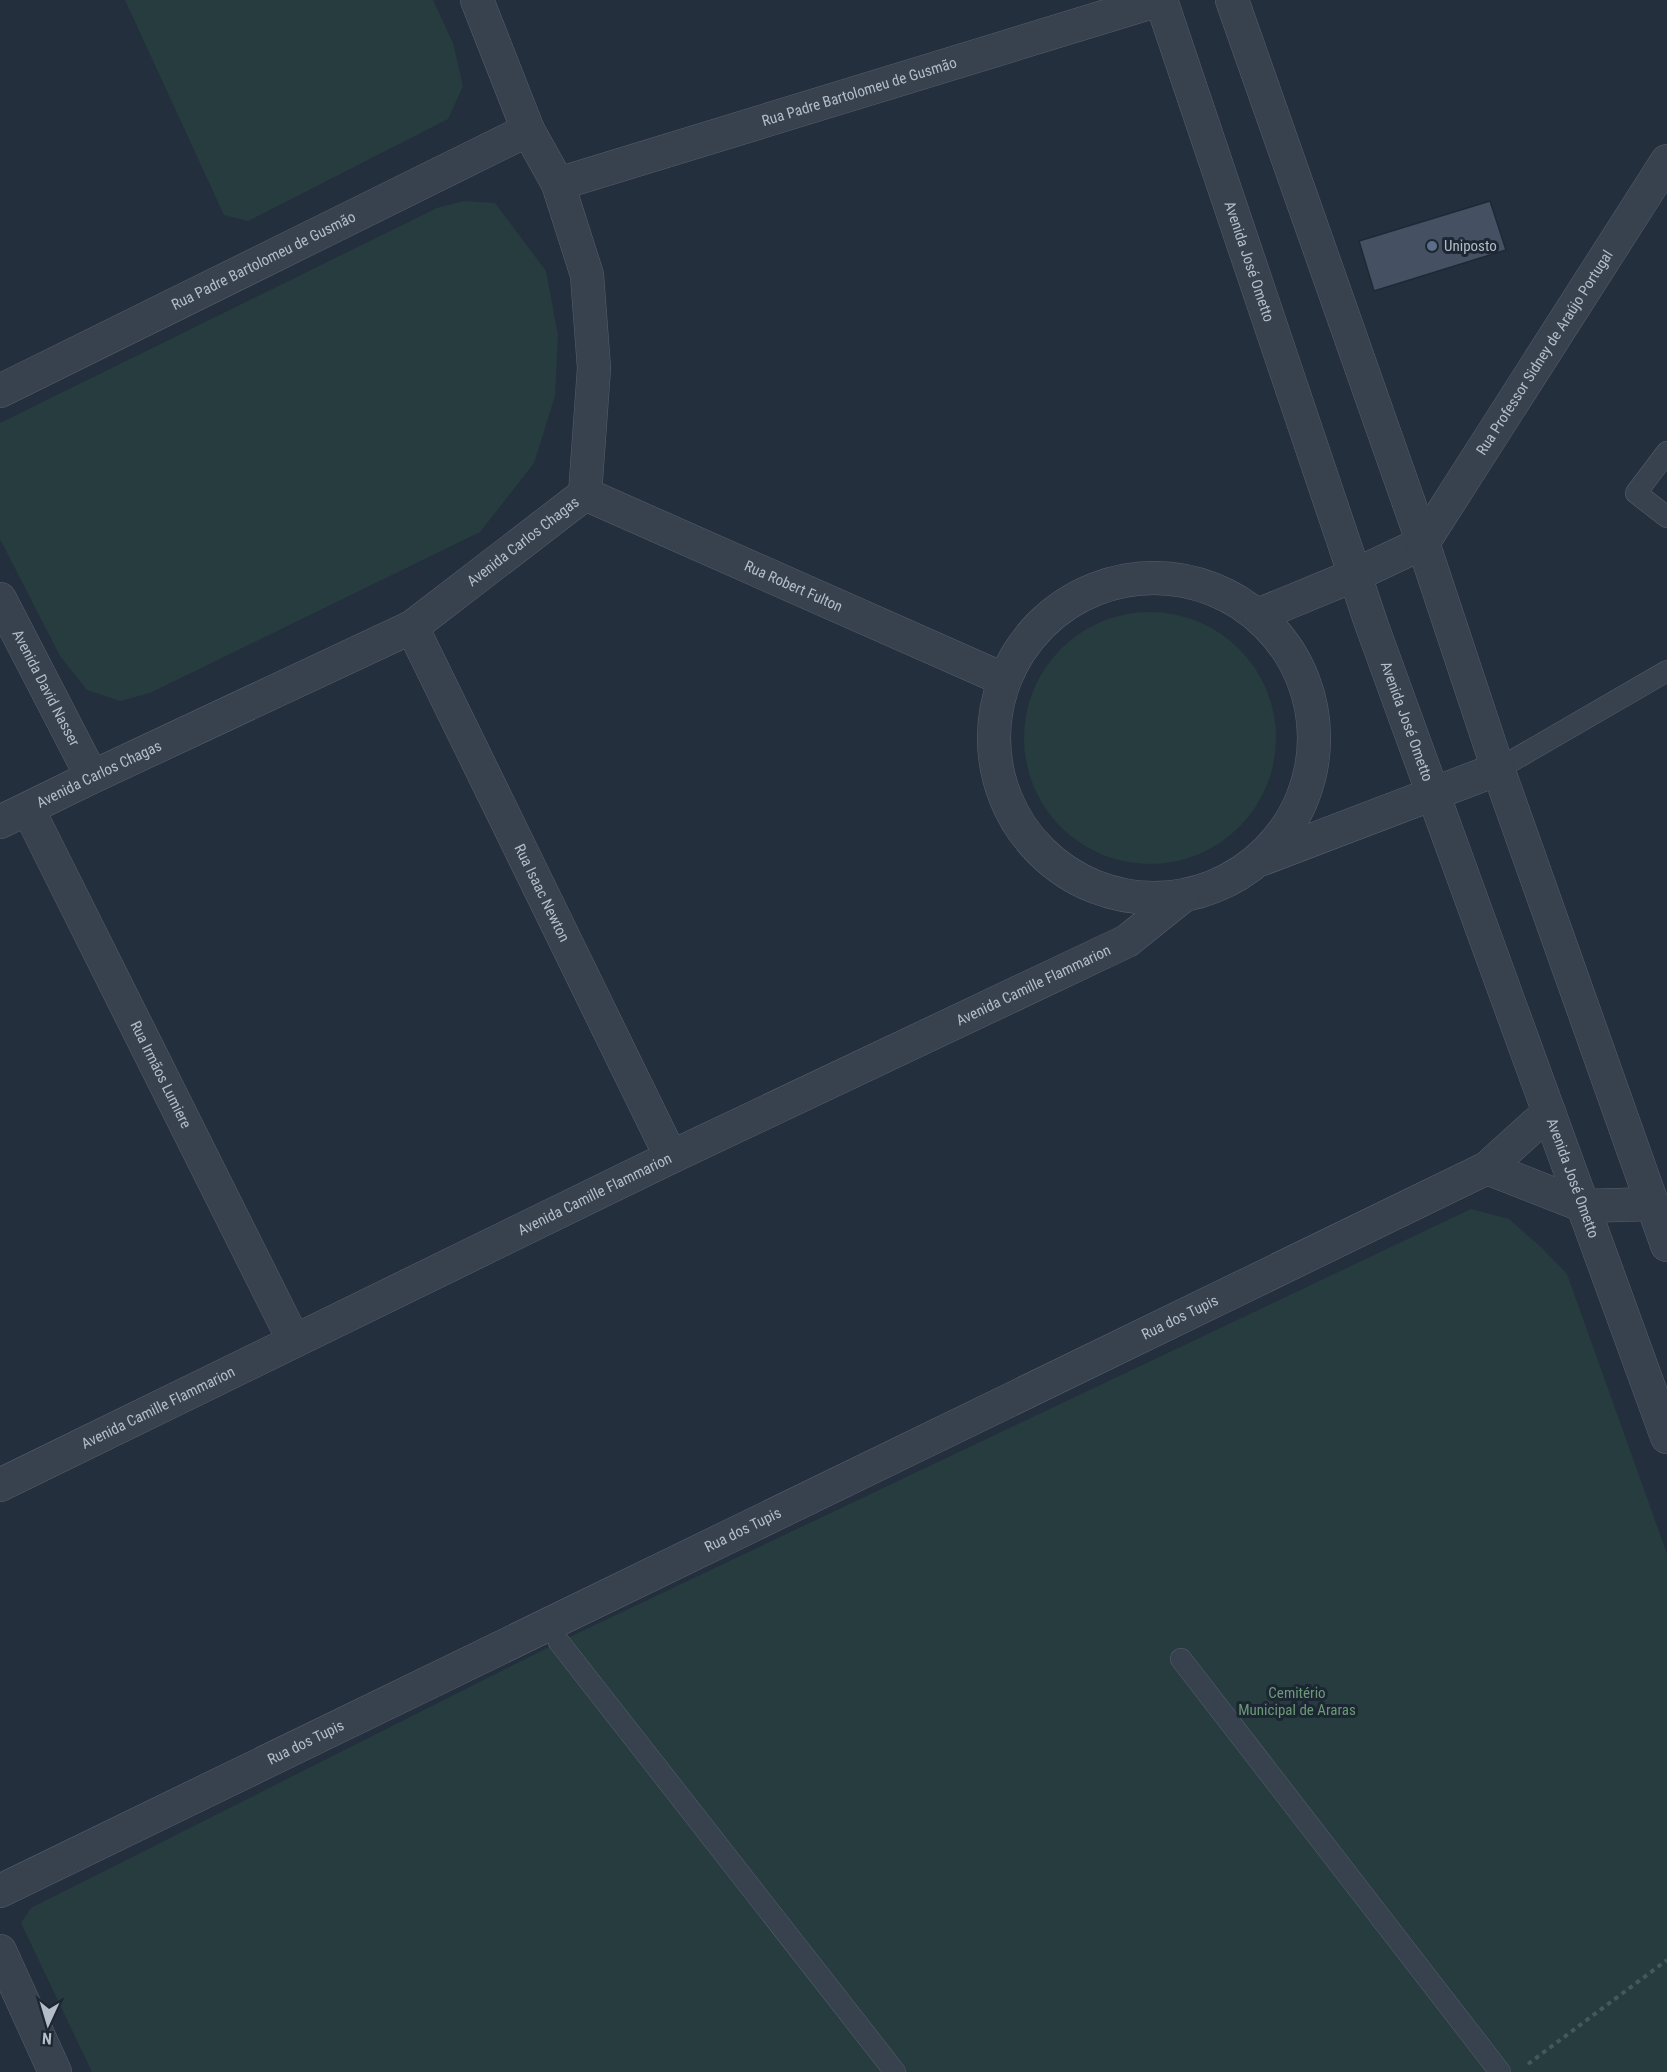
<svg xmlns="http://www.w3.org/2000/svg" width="1667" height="2072" viewBox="0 0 1667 2072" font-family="'Roboto Condensed',sans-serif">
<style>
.green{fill:#263c3f}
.building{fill:#455162;stroke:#1f2835;stroke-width:1.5}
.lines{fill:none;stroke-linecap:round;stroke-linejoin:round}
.service-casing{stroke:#565f6c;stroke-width:22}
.minor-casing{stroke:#565f6c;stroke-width:34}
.tertiary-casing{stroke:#565f6c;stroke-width:34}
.path{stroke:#44595c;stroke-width:4;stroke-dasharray:4.5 4.5;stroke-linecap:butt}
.service{stroke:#38414e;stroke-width:21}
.minor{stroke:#38414e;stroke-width:33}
.tertiary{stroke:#38414e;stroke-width:33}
.service-dot{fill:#5c6f8a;stroke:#1d2633;stroke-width:2}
.labels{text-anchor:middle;stroke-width:6;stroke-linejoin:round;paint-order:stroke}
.street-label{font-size:15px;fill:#b4bcc9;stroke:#1d2633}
.poi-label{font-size:15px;fill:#b4bcc9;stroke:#1d2633;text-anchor:start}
.park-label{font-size:15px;fill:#6b9a76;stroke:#1d2633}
</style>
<rect width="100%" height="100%" fill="#242f3e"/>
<path class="green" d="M125 0H433L453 43 463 86 448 119 248 221 224 215Z
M464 201 495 203 546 271 558 335 555 396 534 463 480 532 150 693 120 701 87 690 60 656 0 539V423L437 208Z
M1024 738a126 126 0 1 1 252 0a126 126 0 1 1-252 0Z
M1471 1209 1509 1219 1542 1248 1567 1274 1667 1554V2072H92L21 1923 31 1908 559 1642Z"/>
<path class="building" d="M1490 201 1506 250 1374 291 1359 241Z"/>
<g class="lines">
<g class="service-casing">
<path id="service" d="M1667 452 1636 493 1667 517
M1498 769 1667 671
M559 1642 895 2072
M1181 1659 1500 2072"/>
</g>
<g class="minor-casing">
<g id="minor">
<path id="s1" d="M558 184 1159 0"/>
<path id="s2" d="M0 391 528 130"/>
<path id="s3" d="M585 494 1003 679"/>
<circle cx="1154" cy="738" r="160"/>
<path id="s4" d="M0 599 92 777"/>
<path id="s5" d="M1258 615 1355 575 1423 543 1667 161"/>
<path id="s6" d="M412 627 671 1157"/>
<path id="s7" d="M28 809 294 1341"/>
<path id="s8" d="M0 822 92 777 412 627 585 494 594 368 587 275 558 184 528 130 477 0"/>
<path d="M1262 859 1498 769"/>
<path d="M1487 1168 1584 1206 1652 1204"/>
<path id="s9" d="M0 1485 671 1157 1127 941 1183 896"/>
<path id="s10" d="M0 1891 1487 1168 1549 1112"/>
<path d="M0 1951 55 2072"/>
</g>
</g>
<g class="tertiary-casing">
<g id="tertiary">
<path id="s11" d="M1161 0 1372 626 1667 1437"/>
<path d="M1232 0 1423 543 1498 769 1667 1245"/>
</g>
</g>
<path class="path" d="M1528 2064 1667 1960"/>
<use href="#service" class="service"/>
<use href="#minor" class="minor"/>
<use href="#tertiary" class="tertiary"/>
</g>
<circle class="service-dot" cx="1432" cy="246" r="6"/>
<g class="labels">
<g class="street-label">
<text dy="5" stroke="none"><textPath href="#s1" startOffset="315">Rua Padre Bartolomeu de Gusmão</textPath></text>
<text dy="5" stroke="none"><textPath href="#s2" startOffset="294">Rua Padre Bartolomeu de Gusmão</textPath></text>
<text dy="5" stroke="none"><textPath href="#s11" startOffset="276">Avenida José Ometto</textPath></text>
<text dy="5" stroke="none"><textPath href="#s5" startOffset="406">Rua Professor Sidney de Araújo Portugal</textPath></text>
<text dy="5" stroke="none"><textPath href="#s8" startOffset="596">Avenida Carlos Chagas</textPath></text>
<text dy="5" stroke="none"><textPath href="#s3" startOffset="228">Rua Robert Fulton</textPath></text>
<text dy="5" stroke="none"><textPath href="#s4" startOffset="100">Avenida David Nasser</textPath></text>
<text dy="5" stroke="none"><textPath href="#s11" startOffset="762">Avenida José Ometto</textPath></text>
<text dy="5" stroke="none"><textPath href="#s8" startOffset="110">Avenida Carlos Chagas</textPath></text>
<text dy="5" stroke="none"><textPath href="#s6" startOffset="296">Rua Isaac Newton</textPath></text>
<text dy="5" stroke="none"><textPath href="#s9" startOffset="1148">Avenida Camille Flammarion</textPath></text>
<text dy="5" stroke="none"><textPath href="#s7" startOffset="297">Rua Irmãos Lumiere</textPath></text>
<text dy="5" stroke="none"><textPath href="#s11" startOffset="1248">Avenida José Ometto</textPath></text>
<text dy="5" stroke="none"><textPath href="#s9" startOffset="662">Avenida Camille Flammarion</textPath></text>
<text dy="5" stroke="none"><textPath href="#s10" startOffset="1312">Rua dos Tupis</textPath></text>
<text dy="5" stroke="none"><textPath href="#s9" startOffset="176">Avenida Camille Flammarion</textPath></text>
<text dy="5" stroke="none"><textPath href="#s10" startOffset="826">Rua dos Tupis</textPath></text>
<text dy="5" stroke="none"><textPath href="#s10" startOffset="340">Rua dos Tupis</textPath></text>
</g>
<g class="poi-label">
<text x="1444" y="251">Uniposto</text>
</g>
<g class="park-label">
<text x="1297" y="1698">Cemitério<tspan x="1297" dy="17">Municipal de Araras</tspan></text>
</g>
</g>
<g transform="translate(48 2024) rotate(184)" stroke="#1d2633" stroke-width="4.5" paint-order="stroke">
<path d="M0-4.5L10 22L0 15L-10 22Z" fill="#b4bcc9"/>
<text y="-9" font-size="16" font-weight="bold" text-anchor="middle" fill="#b4bcc9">N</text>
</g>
</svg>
